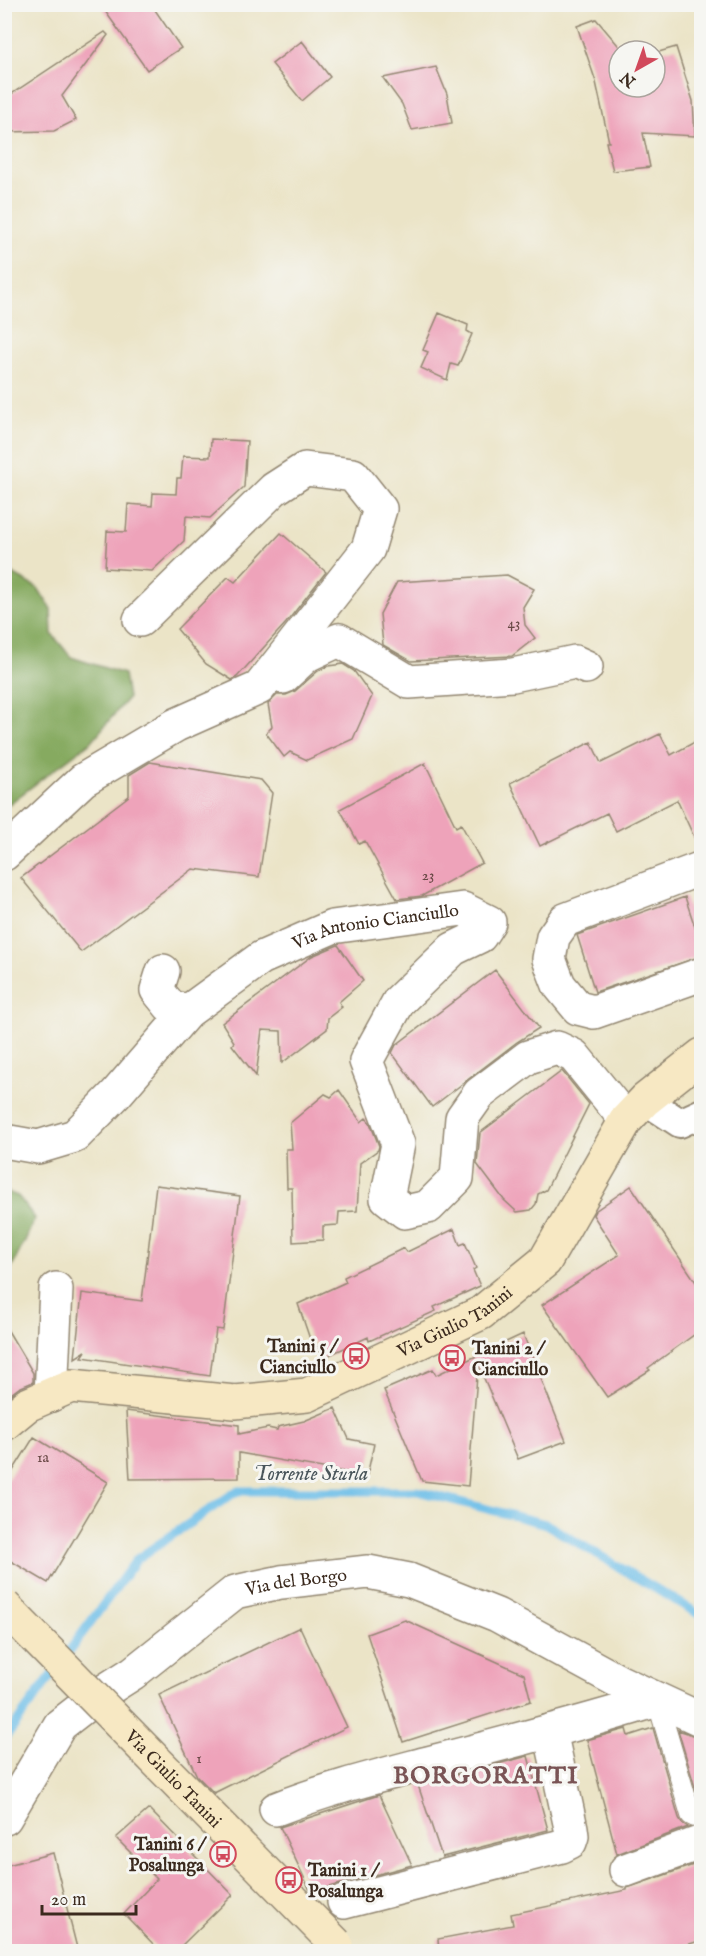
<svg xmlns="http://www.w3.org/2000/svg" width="706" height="1956" viewBox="0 0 706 1956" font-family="'IM FELL English',serif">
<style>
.forest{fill:#86aa60;stroke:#606a3f;stroke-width:1.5}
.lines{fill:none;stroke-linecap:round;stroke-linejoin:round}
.stream{stroke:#6cbee8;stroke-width:9}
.building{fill:#eea3ba}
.service-casing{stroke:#938772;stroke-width:22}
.pedestrian-casing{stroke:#938772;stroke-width:32}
.minor-casing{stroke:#938772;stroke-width:36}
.secondary-casing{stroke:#938772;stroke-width:36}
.service{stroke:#fff;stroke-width:20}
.pedestrian{stroke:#fff;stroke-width:28}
.minor{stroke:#fff;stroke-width:33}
.secondary{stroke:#f7e8c3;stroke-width:33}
.secondary-bridge-casing{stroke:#938772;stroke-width:36;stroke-linecap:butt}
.secondary-bridge{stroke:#f7e8c3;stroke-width:33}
.labels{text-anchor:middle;stroke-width:6;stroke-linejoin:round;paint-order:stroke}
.number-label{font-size:15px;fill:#684845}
.street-label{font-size:18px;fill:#3b2a1e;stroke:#f6f6f2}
.poi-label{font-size:18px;font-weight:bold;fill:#3b2a1e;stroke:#f6f6f2;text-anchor:end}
.water-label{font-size:20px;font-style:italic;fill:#4a565b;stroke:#f6f6f2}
.district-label{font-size:24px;font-weight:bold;letter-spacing:1.5px;fill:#7a5455;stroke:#f6f6f2}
</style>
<rect width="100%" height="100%" fill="#f6f6f2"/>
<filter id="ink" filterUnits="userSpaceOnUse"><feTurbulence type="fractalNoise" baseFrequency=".0167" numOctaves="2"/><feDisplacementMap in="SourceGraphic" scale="12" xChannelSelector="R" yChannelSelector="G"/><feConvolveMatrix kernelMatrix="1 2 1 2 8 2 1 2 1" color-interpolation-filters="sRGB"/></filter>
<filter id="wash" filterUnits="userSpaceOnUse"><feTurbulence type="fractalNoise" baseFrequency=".008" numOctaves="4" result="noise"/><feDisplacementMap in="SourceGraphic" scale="24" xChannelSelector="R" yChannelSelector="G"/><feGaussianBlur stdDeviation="1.35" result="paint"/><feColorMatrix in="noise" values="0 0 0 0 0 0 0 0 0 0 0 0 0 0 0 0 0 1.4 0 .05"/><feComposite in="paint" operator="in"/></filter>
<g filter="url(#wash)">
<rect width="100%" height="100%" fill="#ebe4c7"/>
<path class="forest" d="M5 570 38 588 51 609 52 634 71 657 124 674 128 698 92 741 5 807Z
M5 1191 18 1196 35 1218 24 1243 5 1280Z"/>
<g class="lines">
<path class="stream" d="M64 1658 137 1559 237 1491H417L546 1524 702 1616
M4 1740 56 1669"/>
</g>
<g id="blocks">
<path class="building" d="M100 4H151L181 48 147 70Z
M596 19 623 51H619V87H655V53L676 47 693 101 695 136 643 133 650 167 613 171 606 142H609L596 82 577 26Z
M105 32 108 35 62 96 76 120 54 131 4 132V99Z
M302 41 330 77 302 101 272 64Z
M436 67 447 94 452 123 412 130 402 104 383 78Z
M439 313 468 325 467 331 472 334 458 366 451 364 447 380 421 368 428 352 423 350Z
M211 439 247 441 244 487 210 518 186 516 184 541 152 571 105 568 107 531 126 532 128 504 152 506 153 493 176 494 177 478H181L183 456 210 457Z
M281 533 326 572 286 623 237 677 232 680 206 664 177 629 228 577 235 582Z
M507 575 534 589 523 607 525 625 535 638 512 656 411 661 383 645 380 614 397 582Z
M343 664 354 671 372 696 353 739 307 760 290 752 284 757 266 733 272 727 268 704 277 695H286L295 691 318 671 328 666Z
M660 734 671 755 702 738V850H700L677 800 616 831 607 813 540 846 510 783 591 742 601 763Z
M150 762 261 780 272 793 259 877 193 869 81 952 21 878 129 796V775Z
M425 763 456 827 461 824 482 863 422 896 397 899 365 841 359 844 340 809Z
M685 897 702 948V956L595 992 577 935Z
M338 945 363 981 339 1002 342 1007 328 1018 327 1029 282 1063 281 1031 262 1030 256 1076 232 1045 234 1042 222 1023 312 956Z
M495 970 539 1028 517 1042 432 1107 392 1053 396 1045Z
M562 1071 589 1104 546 1190 538 1194 536 1204 531 1210 517 1212 504 1200 477 1164 480 1133Z
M339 1090 361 1122 366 1118 370 1123 379 1146 378 1150 360 1163 357 1211 339 1212 338 1225 323 1226V1240L293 1242 292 1188H287L286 1149H292L290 1123 325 1094 331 1097Z
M156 1185 240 1196 223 1330 216 1329 210 1376 82 1357 86 1351 75 1358 82 1293 142 1301Z
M631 1186 702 1291V1329L648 1368 650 1370 607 1397 542 1305 619 1255 593 1215 595 1211Z
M454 1229 460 1245 465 1243 476 1268 473 1270 480 1286 434 1307 436 1311 369 1341 368 1337 323 1358 314 1340 311 1342 298 1304 346 1282 344 1277 404 1248 407 1252Z
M4 1324 33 1373V1382L19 1388 4 1399Z
M523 1334 566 1441 518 1459 478 1364 468 1486 422 1481 384 1390 433 1369 436 1375Z
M335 1408 349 1439 374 1444 367 1476 239 1453V1478L130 1479 126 1411 239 1425V1434L268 1428 277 1430 278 1427 304 1421Z
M34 1437 108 1482 48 1583 4 1557V1485Z
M405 1620 524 1674 531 1701 403 1742 367 1634Z
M300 1627 347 1727 214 1793 197 1776 159 1695Z
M653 1728 679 1818 682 1823 688 1827 617 1854 587 1740 626 1729 628 1736Z
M678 1730 702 1738V1804H700Z
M528 1756 548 1830 442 1857 418 1785Z
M379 1795 412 1865 311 1892 280 1827Z
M149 1809 233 1895 175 1952H161L124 1914 157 1879 116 1838Z
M53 1853 78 1952H4V1866Z
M702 1862V1940L665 1952H439L438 1939 513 1925 511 1914 627 1890V1888Z"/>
</g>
</g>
<g filter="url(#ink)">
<use href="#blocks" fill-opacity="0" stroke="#938772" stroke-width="1.5"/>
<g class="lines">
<g class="service-casing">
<path id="service" d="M657 1700 691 1815 695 1817 702 1816"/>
</g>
<g class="pedestrian-casing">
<path id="pedestrian" d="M645 1100 680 1123 702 1113"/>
</g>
<g class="minor-casing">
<g id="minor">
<path d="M283 677 307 655 339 640 409 682 513 675 575 662 586 667"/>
<path d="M4 854 83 780 176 725 259 688 368 549 380 509 353 475 305 469 274 489 140 620"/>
<path d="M702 868 565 920 553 937 549 959 559 985 578 1008 594 1012 702 974"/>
<path d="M163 971 157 990 170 1006 187 1012"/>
<path id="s1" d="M4 1141 38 1147 75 1136 116 1094 187 1012 261 958 332 927 463 909 489 922 480 936 453 949 399 1001 366 1061 398 1144 387 1198 405 1212 428 1207 457 1178 462 1118 479 1094 528 1057 557 1048 574 1056 626 1120"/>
<path d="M51 1395 56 1289"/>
<path d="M276 1809C324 1790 375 1777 424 1764 502 1744 581 1724 657 1700"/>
<path id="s2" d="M5 1818 60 1725 100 1694 133 1673 235 1592 281 1582 368 1572 409 1580 497 1615 620 1682 702 1720"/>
<path d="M626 1870 702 1842"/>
<path d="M344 1902 562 1846 570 1842 572 1836 571 1828 550 1731"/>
</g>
</g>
<g class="secondary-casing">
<g id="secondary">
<path id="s3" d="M4 1424 27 1405 71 1386 235 1402 307 1395 481 1313 545 1261 626 1120 645 1100 702 1055"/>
</g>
</g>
<use href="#service" class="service"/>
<use href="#pedestrian" class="pedestrian"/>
<use href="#minor" class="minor"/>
<use href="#secondary" class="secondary"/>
<g class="secondary-bridge-casing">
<g id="secondary-bridge">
<path id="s4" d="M4 1606 336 1944"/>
</g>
</g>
<use href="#secondary-bridge" class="secondary-bridge"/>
</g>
</g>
<defs>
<g id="bus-ring" transform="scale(1.35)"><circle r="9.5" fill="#f6f6f2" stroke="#d1495b" stroke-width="1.5"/><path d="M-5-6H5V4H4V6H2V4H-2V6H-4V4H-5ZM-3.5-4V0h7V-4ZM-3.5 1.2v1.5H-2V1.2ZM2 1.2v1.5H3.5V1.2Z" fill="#d1495b"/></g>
</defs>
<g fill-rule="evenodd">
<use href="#bus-ring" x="356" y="1356"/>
<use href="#bus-ring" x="452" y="1358"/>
<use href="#bus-ring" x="223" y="1854"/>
<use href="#bus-ring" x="289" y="1880"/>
</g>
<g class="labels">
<g class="number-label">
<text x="514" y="628">43</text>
<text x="428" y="880">23</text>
<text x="43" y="1462">1a</text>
<text x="199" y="1763">1</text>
</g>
<g class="street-label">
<text dy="6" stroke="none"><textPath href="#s1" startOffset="452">Via Antonio Cianciullo</textPath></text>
<text dy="6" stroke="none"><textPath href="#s3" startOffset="480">Via Giulio Tanini</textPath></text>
<text dy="6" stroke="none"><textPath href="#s2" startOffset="390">Via del Borgo</textPath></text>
<text dy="6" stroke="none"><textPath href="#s4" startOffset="242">Via Giulio Tanini</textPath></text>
</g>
<g class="poi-label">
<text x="336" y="1352">Tanini 5 /<tspan x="336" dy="21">Cianciullo</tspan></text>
<text x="472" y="1354" text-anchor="start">Tanini 2 /<tspan x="472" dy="21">Cianciullo</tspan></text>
<text x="204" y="1850">Tanini 6 /<tspan x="204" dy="21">Posalunga</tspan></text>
<text x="308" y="1876" text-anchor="start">Tanini 1 /<tspan x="308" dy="21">Posalunga</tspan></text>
</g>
<g class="water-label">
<text x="311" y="1480">Torrente Sturla</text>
</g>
<g class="district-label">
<text x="486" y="1783">BORGORATTI</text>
</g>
</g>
<rect width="706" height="1956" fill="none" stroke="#f6f6f2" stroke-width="24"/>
<g transform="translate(637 69) rotate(220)"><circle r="28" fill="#f6f6f2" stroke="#aba49d" stroke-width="1.5"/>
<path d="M0-4.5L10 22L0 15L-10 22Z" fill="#d1495b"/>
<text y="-9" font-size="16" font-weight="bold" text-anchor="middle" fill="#3b2a1e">N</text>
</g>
<path d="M42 1905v9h94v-9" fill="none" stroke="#3b2a1e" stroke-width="3"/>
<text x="51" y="1905" font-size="18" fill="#3b2a1e" stroke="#f6f6f2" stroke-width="4.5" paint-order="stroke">20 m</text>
</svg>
